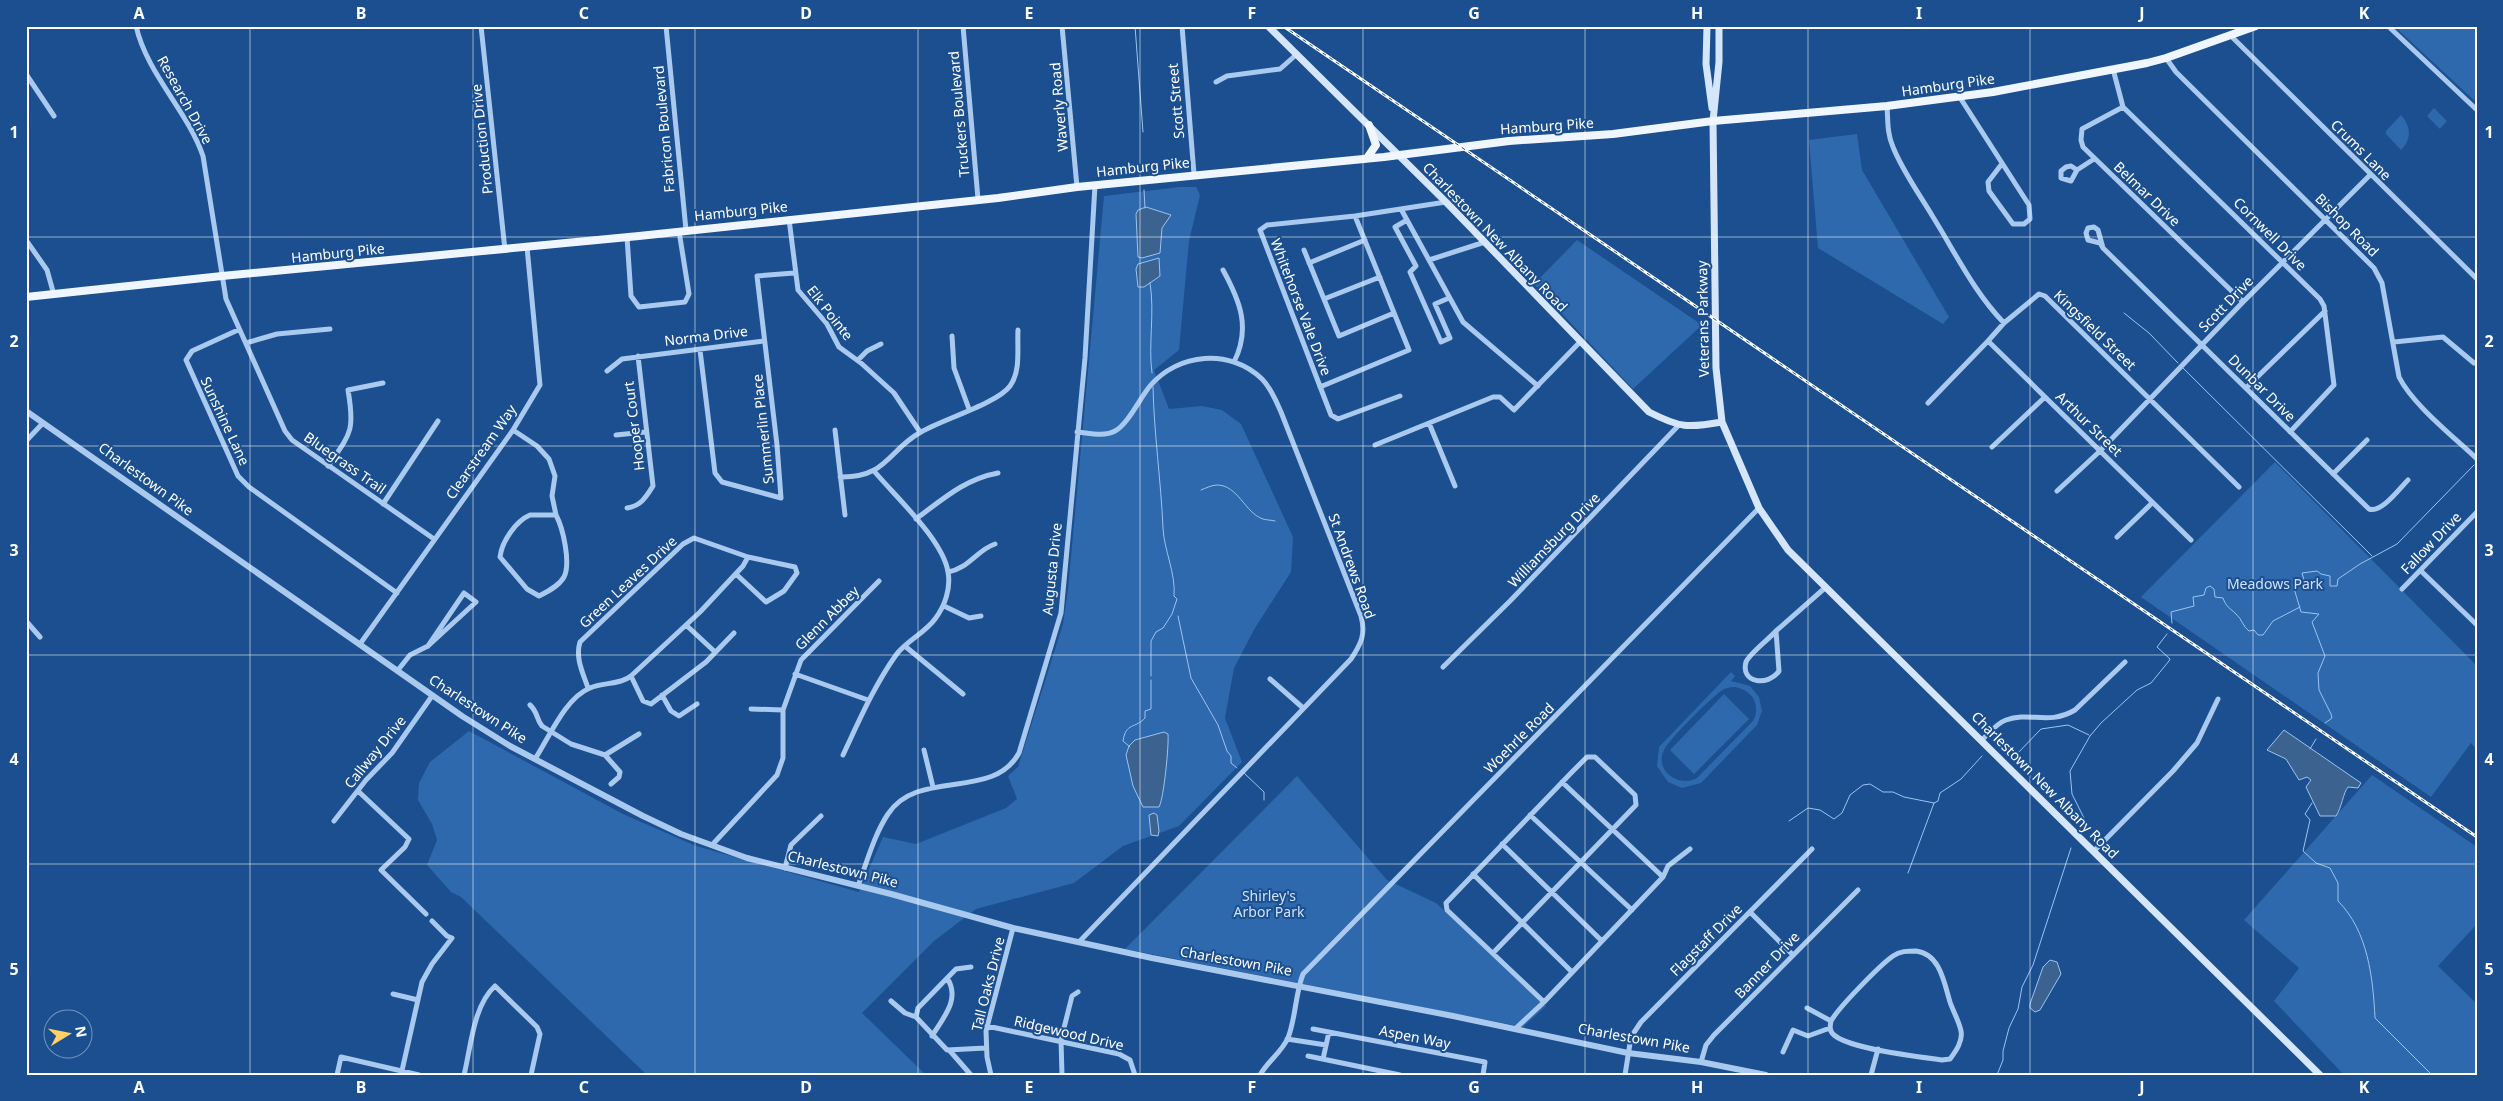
<svg xmlns="http://www.w3.org/2000/svg" width="2503" height="1101" viewBox="0 0 2503 1101" font-family="'Noto Sans',sans-serif">
<style>
.green{fill:#2e69ad;fill-rule:evenodd}
.water{fill:#3c6290;stroke:#9cc4f0}
.lines{fill:none;stroke-linecap:round;stroke-linejoin:round}
.stream{stroke:#9cc4f0;stroke-width:1}
.minor{stroke:#a9c9ee;stroke-width:5}
.tertiary{stroke:#a9c9ee;stroke-width:6}
.secondary{stroke:#d6e6fa;stroke-width:7}
.primary{stroke:#f0f6ff;stroke-width:8}
.rail-casing{stroke:#fff;stroke-width:3}
.rail{stroke:#1b4f8f;stroke-width:1;stroke-dasharray:4;stroke-linecap:butt}
.grid{fill:none;stroke:#fff;stroke-width:1;stroke-opacity:0.55}
.labels{text-anchor:middle;stroke-width:4;stroke-linejoin:round;paint-order:stroke}
.street-label{font-size:14px;fill:#fff;stroke:#1b4f8f}
.park-label{font-size:14px;fill:#cfe3fa;stroke:#1b4f8f}
.neatline{fill:none;stroke:#fff;stroke-width:2}
.grid-label{font-size:16px;text-anchor:middle;font-weight:bold;fill:#fff}
</style>
<rect width="100%" height="100%" fill="#1b4f8f"/>
<path class="green" d="M2394 26H2477V103Z
M2434 108 2447 121 2440 129 2427 116Z
M2401 115C2411 126 2412 139 2401 150L2386 134V131Z
M1857 134 1862 170 1949 317 1943 324 1818 248 1809 140Z
M1180 187H1196L1200 195 1189 241 1179 350 1154 370 1169 409 1202 406 1222 410 1241 424 1293 537 1291 572 1255 628 1234 668 1225 718 1242 762 1179 826 1123 846 1074 883 976 909 934 941 862 1013 926 1075H647L461 897 451 892 427 865 437 840 432 824 418 800 419 783 430 762 469 731 623 814 696 846 859 892 883 837 916 844 1006 808 1017 799 1008 776 1018 767 1063 624 1068 590 1104 196Z
M1577 240 1702 325 1633 389 1534 284Z
M2275 462 2477 666V750L2471 743 2431 797 2141 597Z
M1731 672 1735 676 1731 681 1750 686 1759 697 1762 711 1757 725 1701 783 1682 788 1668 782 1657 766 1659 747ZM1735 687C1753 690 1761 706 1753 721L1697 778C1679 788 1654 771 1664 750 1669 739 1710 699 1721 691 1725 688 1730 687 1735 687Z
M1724 694 1749 719 1694 774 1670 750Z
M2372 775 2477 847V924L2438 966 2477 1004V1075H2344L2274 1001 2299 968 2244 920Z
M1297 776 1387 880 1436 903 1546 1006 1523 1027 1125 949Z"/>
<path class="water" d="M1146 207 1171 215 1162 228 1160 253 1142 258 1138 257 1136 214 1138 210Z
M1159 258 1160 276 1144 287H1138L1136 269 1138 264Z
M2284 730 2361 783 2358 788 2348 787C2343 793 2342 807 2336 816H2320L2306 787 2311 780 2307 777 2299 780 2286 759 2267 750Z
M1164 732 1168 734C1169 745 1164 798 1159 807H1143L1133 786 1126 755 1129 746 1135 740Z
M1154 813 1157 815 1159 831 1158 836 1151 835 1149 815Z
M2050 960 2057 962 2061 974 2040 1010 2035 1012 2030 1008V1004L2043 967Z"/>
<g class="lines">
<path class="stream" d="M1135 26 1143 132
M1144 190 1145 208
M1150 283C1155 313 1148 345 1152 373
M2124 313 2149 333 2178 363
M2183 368 2372 556
M1201 490C1206 488 1212 485 1217 485 1238 485 1245 513 1263 519 1266 520 1271 520 1275 521
M1178 616 1191 678 1218 725 1227 751 1231 756V763L1237 768
M2172 623 2171 612 2194 606 2193 597 2204 595 2206 588 2210 586 2214 589 2215 597 2223 598C2226 607 2230 608 2236 614 2242 619 2243 627 2249 631L2254 630 2258 635H2263L2273 621 2300 607
M1151 676V641L1156 632 1163 628 1172 614 1177 599 1174 596C1176 574 1164 550 1163 528 1161 481 1154 434 1153 387
M2325 723 2332 718 2331 714 2319 690 2318 673 2325 656 2312 622 2319 614 2301 612 2293 585 2304 580 2302 573 2317 571 2321 574 2330 576V586H2337L2338 579 2360 564 2397 544 2474 465
M1130 747 1123 741C1126 722 1135 729 1145 718V711L1151 709V680
M2310 749 2316 739
M2016 755 2041 729 2068 725 2089 735
M1244 773 1264 792V800
M2312 803 2305 814 2310 820 2303 851 2316 863 2330 868 2338 883V901C2368 931 2373 978 2375 1018L2432 1075
M1789 821 1808 808 1820 810 1834 819 1842 813 1850 795 1863 785 1870 784 1883 792H1893L1904 797 1934 803
M2084 824V818L2072 794 2070 771 2090 736 2101 723 2137 690 2151 683 2169 661 2170 659 2157 647 2167 634
M1908 873 1934 803 1938 801 1940 793 1961 779 1982 756
M1997 1075 2003 1060V1051L2009 1028 2018 1009 2022 987 2033 965 2071 848"/>
<path class="minor" d="M136 26C147 74 187 110 203 156L226 299 285 431 292 440 434 539
M481 26 505 250
M666 26 686 230
M963 26 978 199
M1062 26 1077 187
M1182 26 1194 174
M2388 26 2477 110
M2230 35 2477 279
M2166 58 2176 72 2374 268 2382 283 2399 377C2413 405 2454 437 2477 459
M2113 69 2123 107 2320 299 2324 306 2334 385 2290 432
M26 74 54 116
M1216 82 1227 76 1280 69 1297 54
M1959 96 2029 205 2030 219 2024 224H2013L1989 191 1988 182 2001 165
M1887 106C1888 120 1887 134 1893 147 1903 172 1920 195 1933 217 1956 254 1974 292 2004 323
M2123 107 2082 129 2081 140 2083 147 2243 302
M2077 170 2071 166 2066 167 2061 171V178L2071 181 2077 170 2094 159
M1401 209 1463 322 1538 386
M789 219 798 290 827 324 839 347 861 363 894 393 920 432
M1407 220 1395 227 1416 266 1410 272 1441 342 1450 338 1435 304 1449 298
M627 237 631 296 639 307 685 302 689 294 679 231
M26 240 47 270 54 295
M2103 248 2098 230 2094 227 2088 228 2086 233 2088 240 2100 243 2103 248 2369 509C2382 513 2399 489 2408 480
M1304 250 1339 336 1394 313
M1429 260 1485 242
M1309 263 1365 240
M1223 270C1240 301 1251 328 1234 362
M1324 299 1380 277
M238 330 192 351 186 360 238 476 249 487 397 593
M952 336 954 368 969 409
M2394 342 2443 337 2474 363
M246 343 277 334 330 329
M700 350 715 473 722 482 781 498 777 445 757 276 794 273
M858 360 867 351 881 344
M607 371 622 359 764 341
M1320 387 1409 350 1355 216
M2246 388 2325 311
M1400 396 1338 419 1331 415 1260 230 1267 225 1355 216 1446 202
M1928 403 1988 341
M1429 423 1455 486
M513 430 537 446 549 459 555 476 552 496 556 515
M835 430 845 515
M1077 432C1089 433 1104 437 1115 431 1128 424 1140 398 1150 386 1178 353 1230 348 1262 379 1271 388 1276 401 1281 412L1361 616C1366 634 1361 644 1351 659L1079 942
M616 435 645 432
M26 441 43 423
M1375 445 1493 397H1500L1514 410 1580 342
M1992 447 2045 397
M328 466C351 433 355 431 348 390L383 383
M2333 474 2367 440
M840 477C887 478 888 450 921 432 941 420 998 403 1010 386 1021 371 1017 349 1018 330
M2057 491 2100 451 2243 302 2370 175
M383 504 438 421
M627 508C641 506 646 497 653 486L638 356
M530 515H556C563 528 571 563 564 577 559 586 547 592 539 596L527 589 500 557C502 541 516 521 530 515Z
M916 519C943 499 965 479 998 473
M2117 537 2152 503
M2191 540 1988 341 2004 323 2039 294 2045 296 2239 487
M2421 571 2477 625
M948 572C968 569 977 550 995 544
M2402 589 2477 512
M944 606 969 618 981 616
M26 621 40 637
M686 625 714 651
M1776 631 1779 671C1768 687 1740 683 1746 662 1749 654 1770 638 1776 631Z
M1776 631 1826 587
M360 644 513 430 540 385 527 247
M906 647 963 694
M1443 667 1510 601 1678 426
M398 670 410 655 428 646 476 602 464 593 428 646
M795 674 868 700
M631 676 643 701 651 704 706 662 734 633
M1270 679 1302 707
M588 688C583 673 575 658 580 642L683 544 694 538 748 557 795 567 797 573 784 591 766 602 736 574
M662 695 671 711 679 716 697 704
M530 705C538 712 536 719 542 726L571 744 605 755
M751 709 783 710
M1982 740C1989 733 1997 723 2006 720 2030 711 2048 726 2075 710L2125 662
M924 750 933 787
M605 755 639 734
M605 755 620 772 619 777 611 784
M843 755C859 721 874 686 896 655 906 641 925 633 935 619 945 606 951 588 948 572 943 540 895 496 874 471
M535 759C549 738 565 698 590 688 603 682 620 685 631 676L700 612 743 566 748 557
M1562 782 1663 877
M358 791 409 839 405 847 381 870 426 914
M1530 815 1632 910
M334 821 366 780 392 753 432 696
M1502 844 1602 941
M712 845 777 775 783 758V710L801 660 879 581
M2094 851 2173 771 2197 743 2218 699
M785 868 791 845 821 816
M1473 874 1572 972
M858 886C867 862 874 835 888 814 918 768 993 801 1019 753L1061 613 1085 358 1095 185
M1750 912 1793 955
M1916 951C1940 954 1944 982 1950 1002 1953 1011 1959 1021 1961 1031 1963 1041 1956 1051 1950 1059L1942 1060C1919 1057 1850 1049 1834 1035 1829 1031 1830 1026 1831 1021 1839 1007 1880 965 1893 956 1900 951 1907 951 1916 951Z
M1493 953 1636 805 1635 795 1595 757H1587L1572 772 1446 903 1447 910 1544 1002
M971 967 956 969 918 1008 916 1017 947 1050 986 1048
M393 994 418 1000
M891 1001 905 1013 916 1017
M1807 1008 1831 1021
M987 1026 1119 1054 1130 1060 1135 1075
M1313 1029 1485 1062 1483 1075
M1515 1029 1544 1002 1663 877 1668 866 1690 849
M932 1036C943 1018 961 999 947 978
M1287 1039 1326 1045
M950 1051 971 1075
M1783 1052 1793 1030 1808 1036 1830 1028
M1308 1056 1400 1075
M1323 1059 1329 1032
M1701 1062 1706 1045 1714 1035 1858 890
M337 1075 341 1057 419 1075
M401 1075 422 982 432 964 452 938 447 936 432 921
M464 1075C471 1047 473 1006 495 986L537 1027 540 1034 531 1075
M991 1075 987 1057 986 1031 1013 928
M1062 1075 1061 1040 1072 996 1078 992
M1260 1075C1268 1061 1281 1053 1288 1038 1296 1017 1295 995 1303 974L1759 508
M1625 1075 1631 1037 1641 1022 1812 849
M1871 1075 1878 1049"/>
<path class="tertiary" d="M26 411 462 716 510 746 643 816 681 834 747 858 891 894 1013 928 1152 958 1453 1016 1628 1053 1701 1062 1766 1075"/>
<path class="secondary" d="M1268 26 1446 202 1649 412C1680 428 1688 428 1722 422
M1707 26 1706 64 1712 108
M1719 26V62L1713 121 1716 368 1722 422 1759 508 1788 550 2320 1075"/>
<path class="primary" d="M1367 158 1376 145 1369 125
M26 297 222 276 639 236 998 198 1077 187 1384 157 1509 141 1613 134 1713 121 1887 106 1993 92 2147 63 2166 58 2256 26"/>
<g class="rail-casing">
<path id="rail" d="M1283 26 2477 837"/>
</g>
<use href="#rail" class="rail"/>
</g>
<path class="grid" d="M250 26V1075M473 26V1075M695 26V1075M918 26V1075M1140 26V1075M1363 26V1075M1585 26V1075M1808 26V1075M2030 26V1075M2253 26V1075M26 237H2477M26 446H2477M26 655H2477M26 864H2477"/>
<g class="labels">
<g class="street-label">
<text transform="translate(1948 85) rotate(-8)" y="5">Hamburg Pike</text>
<text transform="translate(185 100) rotate(61)" y="5">Research Drive</text>
<text transform="translate(1176 101) rotate(-95)" y="5">Scott Street</text>
<text transform="translate(1059 107) rotate(-95)" y="5">Waverly Road</text>
<text transform="translate(959 114) rotate(-95)" y="5">Truckers Boulevard</text>
<text transform="translate(1547 126) rotate(-4)" y="5">Hamburg Pike</text>
<text transform="translate(664 129) rotate(-95)" y="5">Fabricon Boulevard</text>
<text transform="translate(482 139) rotate(-96)" y="5">Production Drive</text>
<text transform="translate(2361 150) rotate(45)" y="5">Crums Lane</text>
<text transform="translate(1143 167) rotate(-6)" y="5">Hamburg Pike</text>
<text transform="translate(2147 194) rotate(44)" y="5">Belmar Drive</text>
<text transform="translate(741 211) rotate(-6)" y="5">Hamburg Pike</text>
<text transform="translate(2347 225) rotate(45)" y="5">Bishop Road</text>
<text transform="translate(2270 234) rotate(45)" y="5">Cornwell Drive</text>
<text transform="translate(1495 237) rotate(46)" y="5">Charlestown New Albany Road</text>
<text transform="translate(338 253) rotate(-6)" y="5">Hamburg Pike</text>
<text transform="translate(2226 304) rotate(-46)" y="5">Scott Drive</text>
<text transform="translate(1301 307) rotate(69)" y="5">Whitehorse Vale Drive</text>
<text transform="translate(830 313) rotate(52)" y="5">Elk Pointe</text>
<text transform="translate(1703 319) rotate(-91)" y="5">Veterans Parkway</text>
<text transform="translate(2095 330) rotate(44)" y="5">Kingsfield Street</text>
<text transform="translate(706 336) rotate(-7)" y="5">Norma Drive</text>
<text transform="translate(2262 388) rotate(45)" y="5">Dunbar Drive</text>
<text transform="translate(225 421) rotate(65)" y="5">Sunshine Lane</text>
<text transform="translate(2089 424) rotate(44)" y="5">Arthur Street</text>
<text transform="translate(634 426) rotate(-97)" y="5">Hooper Court</text>
<text transform="translate(763 429) rotate(-96)" y="5">Summerlin Place</text>
<text transform="translate(481 452) rotate(-55)" y="5">Clearstream Way</text>
<text transform="translate(345 463) rotate(35)" y="5">Bluegrass Trail</text>
<text transform="translate(146 479) rotate(36)" y="5">Charlestown Pike</text>
<text transform="translate(1554 540) rotate(-46)" y="5">Williamsburg Drive</text>
<text transform="translate(2431 543) rotate(-46)" y="5">Fallow Drive</text>
<text transform="translate(1352 566) rotate(70)" y="5">St Andrews Road</text>
<text transform="translate(1052 569) rotate(-84)" y="5">Augusta Drive</text>
<text transform="translate(628 582) rotate(-43)" y="5">Green Leaves Drive</text>
<text transform="translate(827 618) rotate(-45)" y="5">Glenn Abbey</text>
<text transform="translate(478 709) rotate(33)" y="5">Charlestown Pike</text>
<text transform="translate(1519 738) rotate(-45)" y="5">Woehrle Road</text>
<text transform="translate(375 752) rotate(-51)" y="5">Callway Drive</text>
<text transform="translate(2045 785) rotate(45)" y="5">Charlestown New Albany Road</text>
<text transform="translate(843 869) rotate(14)" y="5">Charlestown Pike</text>
<text transform="translate(1706 940) rotate(-45)" y="5">Flagstaff Drive</text>
<text transform="translate(1236 961) rotate(10)" y="5">Charlestown Pike</text>
<text transform="translate(1767 965) rotate(-46)" y="5">Banner Drive</text>
<text transform="translate(988 984) rotate(-76)" y="5">Tall Oaks Drive</text>
<text transform="translate(1069 1033) rotate(13)" y="5">Ridgewood Drive</text>
<text transform="translate(1415 1037) rotate(11)" y="5">Aspen Way</text>
<text transform="translate(1634 1038) rotate(10)" y="5">Charlestown Pike</text>
</g>
<g class="park-label">
<text x="2275" y="589">Meadows Park</text>
<text x="1269" y="901">Shirley's<tspan x="1269" dy="16">Arbor Park</tspan></text>
</g>
</g>
<rect width="2503" height="1101" fill="none" stroke="#1b4f8f" stroke-width="55"/>
<g transform="translate(68 1034) rotate(80)"><circle r="24" fill="#1b4f8f" stroke="#7695bc"/>
<path d="M0-4L9 19L0 12L-9 19Z" fill="#ffd166"/>
<text y="-8" font-size="14" font-weight="bold" text-anchor="middle" fill="#ffffff">N</text>
</g>
<rect x="28" y="28" width="2448" height="1046" class="neatline"/>
<g class="grid-label">
<text x="139" y="19">A</text>
<text x="361" y="19">B</text>
<text x="584" y="19">C</text>
<text x="806" y="19">D</text>
<text x="1029" y="19">E</text>
<text x="1252" y="19">F</text>
<text x="1474" y="19">G</text>
<text x="1697" y="19">H</text>
<text x="1919" y="19">I</text>
<text x="2142" y="19">J</text>
<text x="2364" y="19">K</text>
<text x="14" y="138">1</text>
<text x="2489" y="138">1</text>
<text x="14" y="347">2</text>
<text x="2489" y="347">2</text>
<text x="14" y="556">3</text>
<text x="2489" y="556">3</text>
<text x="14" y="765">4</text>
<text x="2489" y="765">4</text>
<text x="14" y="975">5</text>
<text x="2489" y="975">5</text>
<text x="139" y="1093">A</text>
<text x="361" y="1093">B</text>
<text x="584" y="1093">C</text>
<text x="806" y="1093">D</text>
<text x="1029" y="1093">E</text>
<text x="1252" y="1093">F</text>
<text x="1474" y="1093">G</text>
<text x="1697" y="1093">H</text>
<text x="1919" y="1093">I</text>
<text x="2142" y="1093">J</text>
<text x="2364" y="1093">K</text>
</g>
</svg>
